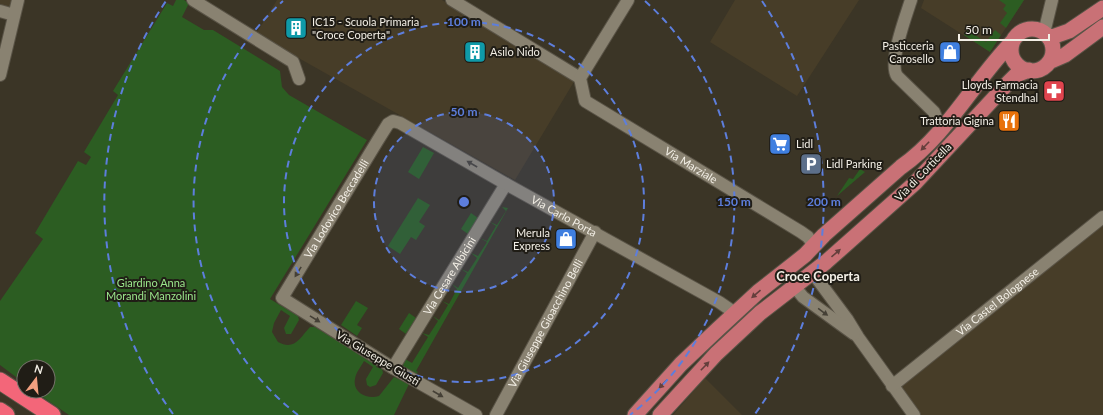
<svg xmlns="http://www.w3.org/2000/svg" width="1103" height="415" viewBox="0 0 1103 415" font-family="Lato,sans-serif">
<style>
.built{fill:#473d28}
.green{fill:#2c5d22}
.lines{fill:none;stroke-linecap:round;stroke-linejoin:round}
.minor-casing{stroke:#595346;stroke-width:14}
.major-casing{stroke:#595346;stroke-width:17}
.highway-casing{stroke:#595346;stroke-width:19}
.minor{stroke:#898271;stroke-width:12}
.major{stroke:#c97176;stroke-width:15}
.highway{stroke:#f36679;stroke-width:17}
.oneway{fill:#643f3c}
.oneway2{fill:#454036}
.ring{fill:none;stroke:#5d7edc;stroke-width:2;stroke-dasharray:7 5}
.labels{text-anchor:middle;stroke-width:4;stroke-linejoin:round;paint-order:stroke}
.poi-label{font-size:11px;fill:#f3efe6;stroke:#201d16;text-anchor:start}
.street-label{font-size:11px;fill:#f3efe6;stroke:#201d16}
.park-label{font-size:11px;fill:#9be78c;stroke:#201d16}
.quarter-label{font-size:13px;font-weight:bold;fill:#f3efe6;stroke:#201d16}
.centre{fill:#5d7edc;stroke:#201d16;stroke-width:2}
.ring-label{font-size:12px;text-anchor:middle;font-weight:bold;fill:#5d7edc;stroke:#201d16;stroke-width:4;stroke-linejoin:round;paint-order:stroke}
</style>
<rect width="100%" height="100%" fill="#3b3526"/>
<path class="built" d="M0 0H18L14 15 0 11Z
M277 0H442L575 80 515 180 256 34Z
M735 0H859L797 96 710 42Z
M924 0H1024L990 52 921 8Z
M1103 217V415H920L897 385Z
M705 378 742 415H673Z"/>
<path class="green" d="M176 0H184L189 3 182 17 204 30H213L280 71 282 87 289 95 367 140 270 299 298 316 299 320 291 334H286L284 328 290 316 281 310 274 323 272 332 278 342C294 351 300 338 310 327H315L377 365 376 367 382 369 383 373 376 385 370 387 367 385 366 379 373 367 364 361C361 367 356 372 355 379 352 393 368 400 379 396L394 377 409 384 394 415H69L34 391H48V367H24V383L0 365V301L43 239 35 233 78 161 86 165 91 157 84 152 118 95 113 91 167 3 173 6Z
M999 0H1024L1006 28 1000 23 1007 13 1003 9 1006 5Z
M967 30 986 42 995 30 1001 35 990 52 964 35Z
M423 147 434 153 419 179 408 172Z
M860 169 865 172 837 196 849 178 853 179Z
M418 198 430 205 419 222 425 226 416 240 411 237 400 254 388 246Z
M502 207 508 208 416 371 418 372 416 374 404 368 403 364 405 359 412 363 428 337 422 333 429 335 438 321 433 316 439 320 448 305 442 301 449 304 457 289 452 284 458 288 467 273 461 269 468 272 477 258 471 253 478 256 487 242 480 238 487 241 496 226 490 222 497 225 506 211Z
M471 213 478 218 468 234 461 229Z
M356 301 368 308 357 325 362 328 357 336 341 325Z
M409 313 416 318 406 334 399 329Z"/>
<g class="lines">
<g class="minor-casing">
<g id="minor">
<path d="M193 0 293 62 299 79"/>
<path d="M452 0 580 78"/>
<path id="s1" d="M628 0 580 78 585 101 801 232 808 237 814 246"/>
<path d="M911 0C906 16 888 63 897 76L934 112 937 120 944 126"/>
<path d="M0 11 14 15"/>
<path d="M1044 33 1052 0"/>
<path d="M0 75 18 0"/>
<path d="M816 270 818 280 847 319 858 337 914 415"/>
<path d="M794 286 803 297 854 334"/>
<path id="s2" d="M393 368 506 184"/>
<path id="s3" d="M892 386 1103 217"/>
<path id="s4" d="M476 415 393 368 282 298 378 140 388 124 393 121 400 123 506 184 719 302 735 313"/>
<path id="s5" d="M496 415 595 232"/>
</g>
</g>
<g class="major-casing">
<path id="major" d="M1011 50a21 21 0 1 1 42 0a21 21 0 1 1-42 0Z
M1049 38 1069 31 1103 8
M1049 62 1065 55 1103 27
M635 415 681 364 718 329 758 292 805 255 824 235 901 167C947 135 974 81 1013 41
M660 415 716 354 760 313 826 262 915 183 1008 83 1016 75 1029 70"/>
</g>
<g class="highway-casing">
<path id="highway" d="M0 381 52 415
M0 411 6 415"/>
</g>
<use href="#minor" class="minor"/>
<use href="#major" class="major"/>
<use href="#highway" class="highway"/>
</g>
<defs><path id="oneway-solid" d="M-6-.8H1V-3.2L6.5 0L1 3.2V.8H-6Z"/></defs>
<g class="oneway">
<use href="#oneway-solid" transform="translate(925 146) rotate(134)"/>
<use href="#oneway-solid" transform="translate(836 253) rotate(-41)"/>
<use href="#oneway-solid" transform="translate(756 294) rotate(139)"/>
<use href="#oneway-solid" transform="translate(705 366) rotate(-46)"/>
<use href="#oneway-solid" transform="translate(663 384) rotate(134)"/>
</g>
<g class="oneway2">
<use href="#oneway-solid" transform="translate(472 164) rotate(-150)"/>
<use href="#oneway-solid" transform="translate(298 272) rotate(122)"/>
<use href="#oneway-solid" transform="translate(823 312) rotate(36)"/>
<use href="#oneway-solid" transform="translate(315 319) rotate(32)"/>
<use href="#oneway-solid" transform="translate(438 394) rotate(30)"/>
</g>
<circle cx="464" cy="202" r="90" fill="#5d7edc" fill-opacity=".12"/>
<g class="ring">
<circle cx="464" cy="202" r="90"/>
<circle cx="464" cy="202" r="180"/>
<path d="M298 415A270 270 0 0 1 283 1M645 1A270 270 0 0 1 630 415"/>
<path d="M173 414A360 360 0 0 1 166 1M762 1A360 360 0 0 1 755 414"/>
</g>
<defs>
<g id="building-square" transform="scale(1.15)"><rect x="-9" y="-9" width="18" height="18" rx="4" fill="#0f9aa8" stroke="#201d16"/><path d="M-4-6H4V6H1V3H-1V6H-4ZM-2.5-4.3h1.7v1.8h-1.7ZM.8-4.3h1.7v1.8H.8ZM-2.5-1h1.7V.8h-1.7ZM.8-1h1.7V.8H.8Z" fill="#fff"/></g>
<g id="shop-square" transform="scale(1.15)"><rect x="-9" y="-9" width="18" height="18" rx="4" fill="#3f7fe0" stroke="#201d16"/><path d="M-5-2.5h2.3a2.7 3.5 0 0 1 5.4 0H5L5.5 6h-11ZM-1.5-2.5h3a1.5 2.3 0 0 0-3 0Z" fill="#fff"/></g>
<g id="pharmacy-square" transform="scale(1.15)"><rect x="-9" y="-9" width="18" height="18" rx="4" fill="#e0444e" stroke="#201d16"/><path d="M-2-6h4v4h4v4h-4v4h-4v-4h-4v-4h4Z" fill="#fff"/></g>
<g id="restaurant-square" transform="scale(1.15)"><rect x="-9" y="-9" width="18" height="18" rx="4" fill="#e8710a" stroke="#201d16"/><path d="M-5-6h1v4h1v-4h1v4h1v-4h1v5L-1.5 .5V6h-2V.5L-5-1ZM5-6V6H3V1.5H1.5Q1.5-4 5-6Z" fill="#fff"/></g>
<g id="supermarket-square" transform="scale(1.15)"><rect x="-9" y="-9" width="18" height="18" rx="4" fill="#3f7fe0" stroke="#201d16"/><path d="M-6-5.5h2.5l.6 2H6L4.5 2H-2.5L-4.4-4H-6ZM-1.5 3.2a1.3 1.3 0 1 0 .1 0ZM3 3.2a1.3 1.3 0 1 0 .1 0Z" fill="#fff"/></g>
<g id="parking-square" transform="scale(1.15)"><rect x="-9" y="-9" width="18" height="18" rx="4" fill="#5c6f8a" stroke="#201d16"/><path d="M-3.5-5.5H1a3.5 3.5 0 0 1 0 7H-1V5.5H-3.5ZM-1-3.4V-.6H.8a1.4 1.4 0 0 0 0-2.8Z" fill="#fff"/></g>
</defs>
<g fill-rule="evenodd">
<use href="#building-square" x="296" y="28"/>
<use href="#building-square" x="475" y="52"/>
<use href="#shop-square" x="950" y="52"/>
<use href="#pharmacy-square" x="1054" y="91"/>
<use href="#restaurant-square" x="1009" y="121"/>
<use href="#supermarket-square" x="780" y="144"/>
<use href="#parking-square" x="811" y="164"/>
<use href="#shop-square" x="566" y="239"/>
</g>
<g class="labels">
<g class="poi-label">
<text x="312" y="26">IC15 - Scuola Primaria<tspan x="312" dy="13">"Croce Coperta"</tspan></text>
<text x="934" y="50" text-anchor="end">Pasticceria<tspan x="934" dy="13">Carosello</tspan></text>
<text x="490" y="56">Asilo Nido</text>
<text x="1038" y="89" text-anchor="end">Lloyds Farmacia<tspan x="1038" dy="13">Stendhal</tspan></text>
<text x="994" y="125" text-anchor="end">Trattoria Gigina</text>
<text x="796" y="148">Lidl</text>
<text x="826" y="168">Lidl Parking</text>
<text x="550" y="237" text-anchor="end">Merula<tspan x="550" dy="13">Express</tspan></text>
</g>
<g class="street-label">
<text dy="4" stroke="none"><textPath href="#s1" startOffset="239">Via Marziale</textPath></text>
<text transform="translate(923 172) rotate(-46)" y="4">Via di Corticella</text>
<text dy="4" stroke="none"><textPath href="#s4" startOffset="331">Via Lodovico Beccadelli</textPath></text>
<text dy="4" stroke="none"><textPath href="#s4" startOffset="632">Via Carlo Porta</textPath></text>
<text dy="4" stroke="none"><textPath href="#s2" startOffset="108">Via Cesare Albicini</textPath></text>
<text dy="4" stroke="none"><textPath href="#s3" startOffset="135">Via Castel Bolognese</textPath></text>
<text dy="4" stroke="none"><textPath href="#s5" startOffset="104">Via Giuseppe Gioacchino Belli</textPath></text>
<text transform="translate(378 358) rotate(31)" y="4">Via Giuseppe Giusti</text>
</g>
<g class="park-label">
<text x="151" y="287">Giardino Anna<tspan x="151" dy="13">Morandi Manzolini</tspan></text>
</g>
<g class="quarter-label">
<text x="818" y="281">Croce Coperta</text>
</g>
</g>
<circle cx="464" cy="202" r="6" class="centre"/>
<g class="ring-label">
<text x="464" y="26">100 m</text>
<text x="464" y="116">50 m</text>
<text x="734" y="206">150 m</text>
<text x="824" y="206">200 m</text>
</g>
<g transform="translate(36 379) rotate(16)"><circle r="19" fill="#201d16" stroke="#747169"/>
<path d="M0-3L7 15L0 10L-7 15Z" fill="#f2a080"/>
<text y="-6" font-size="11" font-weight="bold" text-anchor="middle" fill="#f3efe6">N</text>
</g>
<path d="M959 34v6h90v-6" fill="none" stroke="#f3efe6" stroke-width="2"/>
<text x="965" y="34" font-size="12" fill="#f3efe6" stroke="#201d16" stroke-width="3" paint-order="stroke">50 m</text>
</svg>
